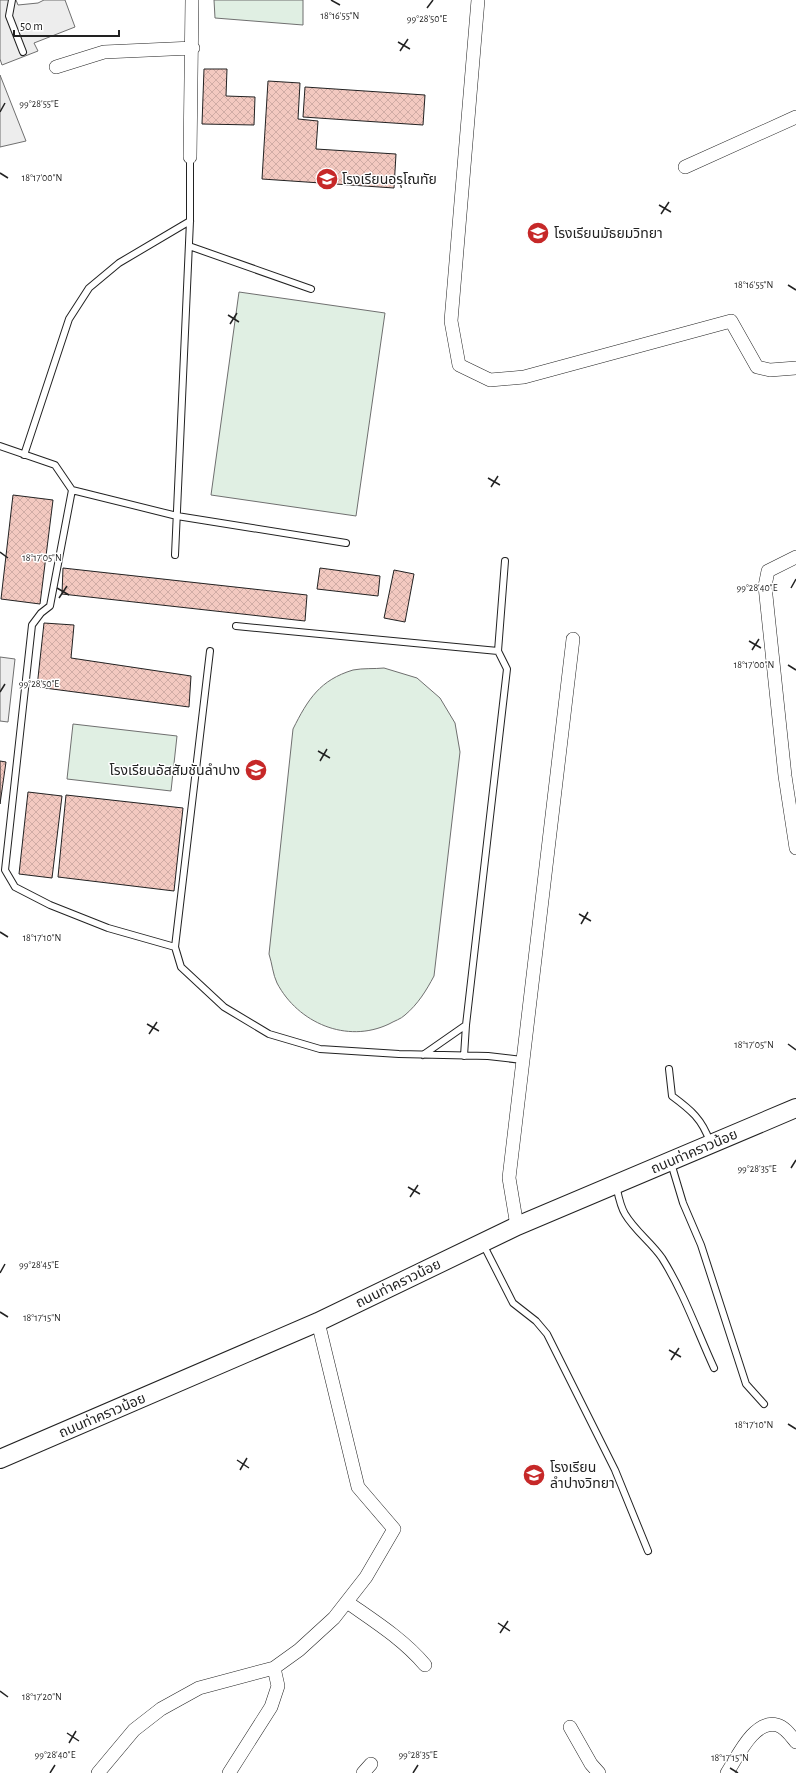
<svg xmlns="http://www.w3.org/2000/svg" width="796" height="1773" viewBox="0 0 796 1773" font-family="'Alegreya Sans','Noto Sans Thai',sans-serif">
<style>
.green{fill:#e0efe3;stroke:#6f6f6f}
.parking{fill:#ededed;stroke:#6f6f6f}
.building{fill:url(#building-cross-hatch);stroke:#222}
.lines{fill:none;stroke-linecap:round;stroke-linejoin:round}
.lane-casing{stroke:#222;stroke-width:8}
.street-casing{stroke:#222;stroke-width:14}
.secondary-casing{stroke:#222;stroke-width:20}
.lane{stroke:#fff;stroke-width:6}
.street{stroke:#fff;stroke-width:13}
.secondary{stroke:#fff;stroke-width:18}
.ticks{fill:none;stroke:#222;stroke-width:1.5}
.labels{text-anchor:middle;stroke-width:3;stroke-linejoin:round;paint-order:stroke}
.poi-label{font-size:14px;fill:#222;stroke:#fff;text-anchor:start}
.street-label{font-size:14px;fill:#222;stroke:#fff}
.ticks-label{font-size:10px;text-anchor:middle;fill:#222;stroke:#fff;stroke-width:3;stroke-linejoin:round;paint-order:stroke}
</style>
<defs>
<pattern id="building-cross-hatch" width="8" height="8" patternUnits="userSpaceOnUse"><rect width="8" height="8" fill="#f3c9c0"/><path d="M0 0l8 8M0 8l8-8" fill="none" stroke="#d0aca5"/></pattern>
</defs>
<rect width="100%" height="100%" fill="#fff"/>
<path class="green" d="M214 0H303V25L215 18Z
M239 292 385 313 356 516 211 495Z
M384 668 417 678 440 698 455 723 460 752 434 976C426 991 418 1004 405 1015 401 1019 394 1021 389 1024 347 1044 298 1023 277 983 273 975 272 963 269 954L293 729C308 699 320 680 353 670 363 668 375 669 384 668Z
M73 724 177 736 171 791 67 779Z"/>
<path class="parking" d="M0 0H16L18 5 38 3 44 0H65L75 27 34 43 38 51 2 65 0 59Z
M0 75 26 141 0 147Z
M0 657 15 659 8 722 0 721Z"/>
<path class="building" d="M204 69H227L226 96 255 97 254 125 202 124Z
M268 81 300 83 298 119 318 121 316 149 396 154 394 188 262 179Z
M305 87 425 95 423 125 303 117Z
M13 495 53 500 40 604 1 599Z
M63 568 307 595 305 621 62 594Z
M320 568 380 576 378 596 317 589Z
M394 570 414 574 405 622 384 618Z
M44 623 74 625 71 658 191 676 189 707 37 687Z
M0 761 6 762 0 804Z
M28 792 62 796 52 878 19 874Z
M66 795 183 808 174 891 58 877Z"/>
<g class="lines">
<g class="lane-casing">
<path id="lane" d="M12 0 9 16 23 52
M189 246 311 289
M0 446 55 465 72 490 177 516 346 543
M24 455 69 319 89 288 119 263 190 221
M72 490 50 606 41 613 32 625 5 870 15 887 50 905 108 928 175 947
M175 555 190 221V157
M236 626 498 651
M210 651 175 947 181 967 224 1007 269 1034 320 1049 399 1054 488 1056 522 1060
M423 1055 466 1025 507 669 498 651 505 561
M464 1056 466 1025
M669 1069 672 1096C691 1110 702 1119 710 1142
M671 1163 683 1203 701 1245 746 1384 764 1404
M616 1185C618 1194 620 1206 625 1214 635 1231 651 1242 662 1258 684 1293 697 1331 714 1368
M483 1244 513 1303 536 1321 547 1334 615 1470 648 1551"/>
</g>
<g class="street-casing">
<path id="street" d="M478 0 451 321 459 365 490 380 524 377 731 321 757 367 770 370 796 368
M56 67 104 52 193 48
M190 157 192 0
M685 167 796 117
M796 557 768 571 765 586 785 776 796 848
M517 1226 509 1178 573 639
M347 1602C374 1621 403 1639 425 1665
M570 1727 591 1764 599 1773
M98 1773 134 1730 161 1709 199 1688 274 1668 299 1650 334 1618 366 1577 394 1529 358 1487 318 1322
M229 1773 271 1707 278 1686 274 1668
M363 1773 371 1764
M727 1773C737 1758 754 1719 777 1725 785 1727 791 1736 796 1742"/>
</g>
<g class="secondary-casing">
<path id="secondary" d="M0 1459 318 1322 517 1226 796 1108"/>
</g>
<use href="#lane" class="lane"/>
<use href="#street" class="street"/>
<use href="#secondary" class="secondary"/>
</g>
<path class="ticks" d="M331 0 340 5M427 8 433 0M398 42 410 49M400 51 408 39M0 112 5 103M0 173 8 178M659 205 671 212M661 214 669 202M788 285 796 290M228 315 239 322M230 324 237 313M488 478 500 485M491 487 498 476M0 552 8 558M57 588 69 595M791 588 796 579M59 598 67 586M749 641 761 648M752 650 759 639M788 665 796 670M0 692 5 684M318 751 330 758M320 761 327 749M579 914 591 921M581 924 588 912M0 932 8 937M147 1024 159 1031M149 1034 157 1022M788 1044 796 1050M791 1168 796 1160M408 1187 420 1194M410 1197 418 1185M0 1273 5 1264M0 1312 8 1317M669 1350 681 1357M671 1360 679 1348M788 1424 796 1429M237 1460 249 1468M240 1470 247 1458M498 1623 510 1631M500 1633 508 1621M0 1691 8 1697M67 1733 79 1741M69 1743 76 1731M730 1768 738 1773M50 1773 55 1765M413 1773 418 1765"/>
<defs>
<g id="school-disc" transform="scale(1.15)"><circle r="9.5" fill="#c62828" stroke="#fff"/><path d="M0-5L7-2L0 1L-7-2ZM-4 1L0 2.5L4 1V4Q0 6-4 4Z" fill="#fff"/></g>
</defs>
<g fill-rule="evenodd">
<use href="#school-disc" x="327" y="179"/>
<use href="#school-disc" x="538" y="233"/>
<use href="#school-disc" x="256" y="770"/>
<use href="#school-disc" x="534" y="1475"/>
</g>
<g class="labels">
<g class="poi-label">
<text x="342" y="184">โรงเรียนอรุโณทัย</text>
<text x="554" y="238">โรงเรียนมัธยมวิทยา</text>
<text x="240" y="775" text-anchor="end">โรงเรียนอัสสัมชันลำปาง</text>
<text x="550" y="1472">โรงเรียน<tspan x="550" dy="16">ลำปางวิทยา</tspan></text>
</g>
<g class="street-label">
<text transform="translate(694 1151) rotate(-23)" y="5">ถนนท่าคราวน้อย</text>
<text transform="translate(398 1283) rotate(-26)" y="5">ถนนท่าคราวน้อย</text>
<text transform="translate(102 1415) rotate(-23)" y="5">ถนนท่าคราวน้อย</text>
</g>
</g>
<g class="ticks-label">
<text x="340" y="19">18°16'55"N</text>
<text x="427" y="22">99°28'50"E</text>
<text x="39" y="107">99°28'55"E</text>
<text x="42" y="181">18°17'00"N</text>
<text x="754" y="288">18°16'55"N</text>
<text x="42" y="561">18°17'05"N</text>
<text x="757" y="591">99°28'40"E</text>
<text x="754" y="668">18°17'00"N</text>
<text x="39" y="687">99°28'50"E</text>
<text x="42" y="941">18°17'10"N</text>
<text x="754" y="1048">18°17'05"N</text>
<text x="757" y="1172">99°28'35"E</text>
<text x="39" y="1268">99°28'45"E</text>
<text x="42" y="1321">18°17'15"N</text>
<text x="754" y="1428">18°17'10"N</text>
<text x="42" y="1700">18°17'20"N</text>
<text x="55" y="1758">99°28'40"E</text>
<text x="418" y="1758">99°28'35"E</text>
<text x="730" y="1761">18°17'15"N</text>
</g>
<path d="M14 30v6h105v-6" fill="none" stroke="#222222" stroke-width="2"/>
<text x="20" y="30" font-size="12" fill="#222222" stroke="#ffffff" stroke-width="3" paint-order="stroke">50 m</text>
</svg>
